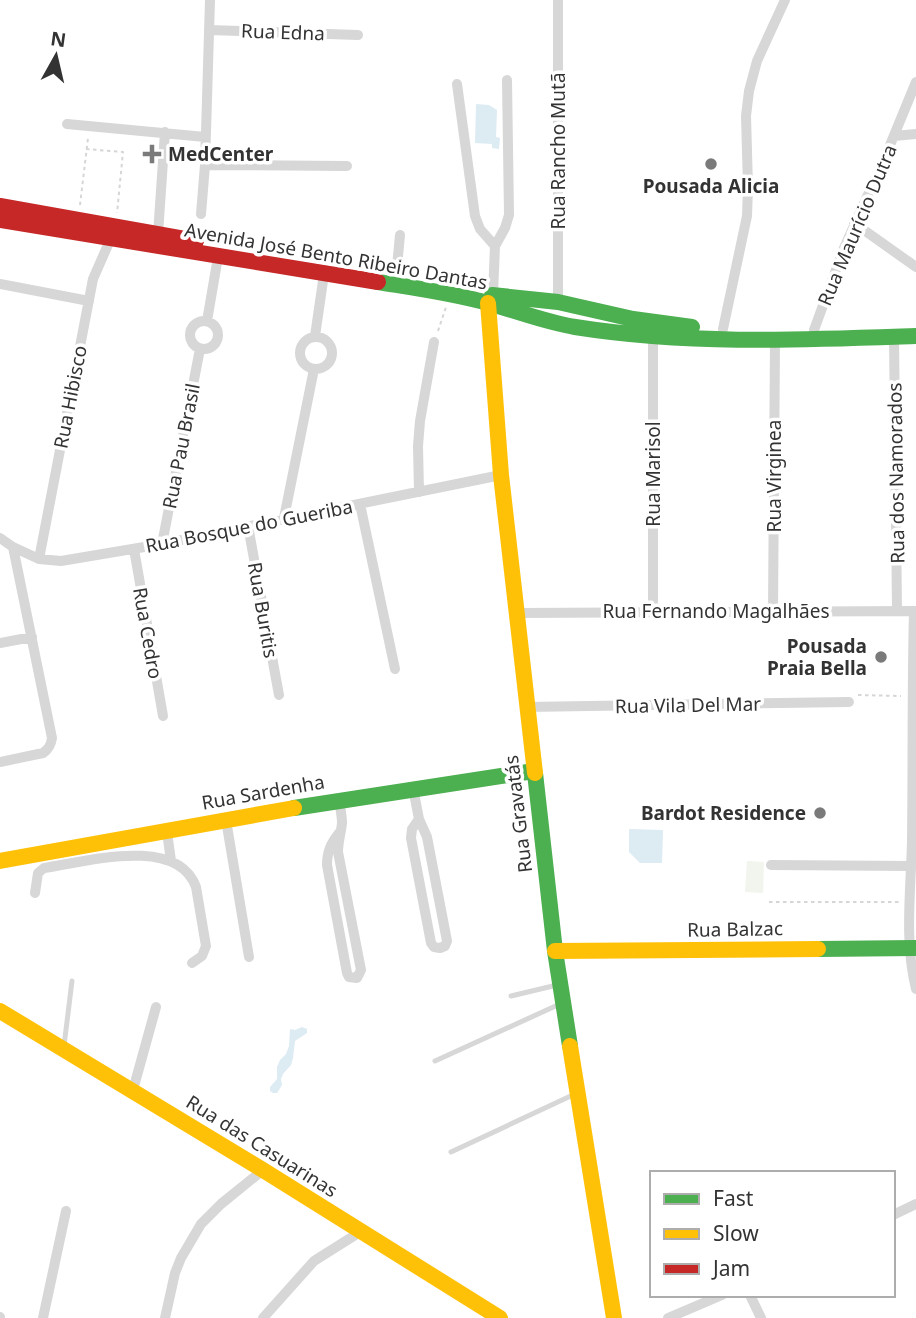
<svg xmlns="http://www.w3.org/2000/svg" width="916" height="1318" viewBox="0 0 916 1318" font-family="'Noto Sans',sans-serif">
<style>
.green{fill:#f1f5ed}
.water{fill:#ddebf3}
.lines{fill:none;stroke-linecap:round;stroke-linejoin:round}
.path{stroke:#d6d6d6;stroke-width:2;stroke-dasharray:3.5 3.5;stroke-linecap:butt}
.lane{stroke:#d7d7d7;stroke-width:5}
.street{stroke:#d7d7d7;stroke-width:10}
.fast{stroke:#4caf50;stroke-width:16}
.slow{stroke:#ffc107;stroke-width:16}
.jam{stroke:#c62828;stroke-width:16}
.poi-dot{fill:#7a7a7a;stroke:#fff;stroke-width:2.5}
.labels{text-anchor:middle;stroke-width:7;stroke-linejoin:round;paint-order:stroke}
.street-label{font-size:19px;fill:#333;stroke:#fff}
.poi-label{font-size:19px;font-weight:bold;fill:#333;stroke:#fff;text-anchor:end}
</style>
<rect width="100%" height="100%" fill="#fff"/>
<path class="green" d="M747 861 764 862 763 893 745 892Z"/>
<path class="water" d="M476 104 489 105 497 110 496 137 500 138 499 149 492 148V144L475 143Z
M629 829 663 830 662 863H640L629 852Z
M302 1027 307 1029V1033L295 1041 293 1058 291 1065 283 1074 281 1079 282 1085 277 1093H273L270 1091V1087L277 1079V1067L280 1060 286 1054 289 1046 290 1029 295 1030Z"/>
<g class="lines">
<path class="path" d="M86 149 123 152 117 213
M80 205 88 138
M438 331 446 307
M858 695 901 696
M769 902H899"/>
<path class="lane" d="M511 996 557 985
M64 1046 72 981
M435 1061 560 1004
M451 1152 575 1094"/>
<path class="street" d="M209 30 358 35
M457 84 475 216 480 229 495 246
M67 124 205 137
M894 136 916 134
M205 165 347 166
M201 214 205 165 210 0
M854 223 916 267
M158 234 165 132
M396 277 400 235
M0 284 89 301
M493 295 495 246 505 228 509 215 507 80
M558 302V0
M190 335a14 14 0 1 1 28 0a14 14 0 1 1-28 0Z
M207 321 218 257
M723 329 747 216 748 187 746 116 749 91 757 61 785 0
M814 330 844 248 888 150 916 82
M315 336 324 274
M894 336 897 611
M300 353a16 16 0 1 1 32 0a16 16 0 1 1-32 0Z
M419 492 418 446 420 421 434 342
M360 504 395 669
M284 518 314 369
M248 526 279 695
M0 538 13 547 39 559 61 561 162 544 501 475
M162 544 200 349
M134 549 163 716
M39 559 93 279 111 238
M653 611V336
M773 611 775 341
M914 611C912 687 913 764 912 840 911 890 904 941 916 989
M517 613 916 611
M0 643 32 637
M526 707 849 702
M0 762 43 753C49 749 51 745 52 738L13 547
M413 788 419 819 427 837 447 941 445 946 440 948 434 947 431 943 411 838 412 829 419 819
M339 800C340 807 342 815 342 823 341 833 338 842 338 852L361 970 357 978 349 977 347 973 327 865C327 851 331 843 340 832
M226 820 249 957
M167 832 171 861
M771 865 912 866
M35 893 38 873 44 868C85 862 177 835 196 887L206 946 202 956 192 963
M133 1090 156 1007
M893 1215 916 1204
M750 1295 761 1318
M0 1317V1318
M43 1318 66 1211
M165 1318 175 1273 181 1258 201 1224 221 1204 263 1170
M263 1318 314 1261 360 1232
M668 1318 722 1295"/>
<path class="fast" d="M378 282C415 288 452 293 488 303 517 311 545 322 575 327 689 345 802 340 916 336
M492 295 558 302 633 319 692 327
M535 773 555 951 570 1046
M294 808 534 771
M818 949 916 948"/>
<path class="slow" d="M488 303 501 475 535 773
M0 861 294 808
M555 951 818 949
M0 1011 263 1170 500 1318
M570 1046 614 1318"/>
<path class="jam" d="M0 206 196 241
M0 220 378 282"/>
</g>
<g class="poi-dot">
<path d="M148.5 143.5h7v7h7v7h-7v7h-7v-7h-7v-7h7z"/>
<circle cx="711" cy="164" r="7"/>
<circle cx="881" cy="657" r="7"/>
<circle cx="820" cy="813" r="7"/>
</g>
<g class="labels">
<g class="street-label">
<text transform="translate(283 32) rotate(2)" y="7">Rua Edna</text>
<text transform="translate(558 151) rotate(-90)" y="7">Rua Rancho Mutã</text>
<text transform="translate(857 225) rotate(-67)" y="7">Rua Maurício Dutra</text>
<text transform="translate(336 256) rotate(10)" y="7">Avenida José Bento Ribeiro Dantas</text>
<text transform="translate(70 397) rotate(-79)" y="7">Rua Hibisco</text>
<text transform="translate(181 446) rotate(-79)" y="7">Rua Pau Brasil</text>
<text transform="translate(896 473) rotate(-91)" y="7">Rua dos Namorados</text>
<text transform="translate(653 474) rotate(-90)" y="7">Rua Marisol</text>
<text transform="translate(774 476) rotate(-90)" y="7">Rua Virginea</text>
<text transform="translate(249 526) rotate(-11)" y="7">Rua Bosque do Gueriba</text>
<text transform="translate(263 610) rotate(80)" y="7">Rua Buritis</text>
<text x="716" y="618">Rua Fernando Magalhães</text>
<text transform="translate(148 633) rotate(80)" y="7">Rua Cedro</text>
<text transform="translate(688 705) rotate(-1)" y="7">Rua Vila Del Mar</text>
<text transform="translate(263 792) rotate(-10)" y="7">Rua Sardenha</text>
<text transform="translate(518 814) rotate(-97)" y="7">Rua Gravatás</text>
<text transform="translate(735 929) rotate(-1)" y="7">Rua Balzac</text>
<text transform="translate(262 1146) rotate(32)" y="7">Rua das Casuarinas</text>
</g>
<g class="poi-label">
<text x="168" y="161" text-anchor="start">MedCenter</text>
<text x="711" y="193" text-anchor="middle">Pousada Alicia</text>
<text x="867" y="653">Pousada<tspan x="867" dy="22">Praia Bella</tspan></text>
<text x="806" y="820">Bardot Residence</text>
</g>
</g>
<rect x="650" y="1171" width="245" height="126" fill="#ffffff" stroke="#adadad" stroke-width="2"/>
<rect x="664" y="1194" width="35" height="10" fill="#4caf50" stroke="#adadad" stroke-width="2"/>
<text x="713" y="1206" font-size="21" fill="#333333">Fast</text>
<rect x="664" y="1229" width="35" height="10" fill="#ffc107" stroke="#adadad" stroke-width="2"/>
<text x="713" y="1241" font-size="21" fill="#333333">Slow</text>
<rect x="664" y="1264" width="35" height="10" fill="#c62828" stroke="#adadad" stroke-width="2"/>
<text x="713" y="1276" font-size="21" fill="#333333">Jam</text>
<g transform="translate(56 56) rotate(8)" stroke="#ffffff" stroke-width="5" paint-order="stroke">
<path d="M0-5L12 26L0 18L-12 26Z" fill="#333333"/>
<text y="-10" font-size="19" font-weight="bold" text-anchor="middle" fill="#333333">N</text>
</g>
</svg>
